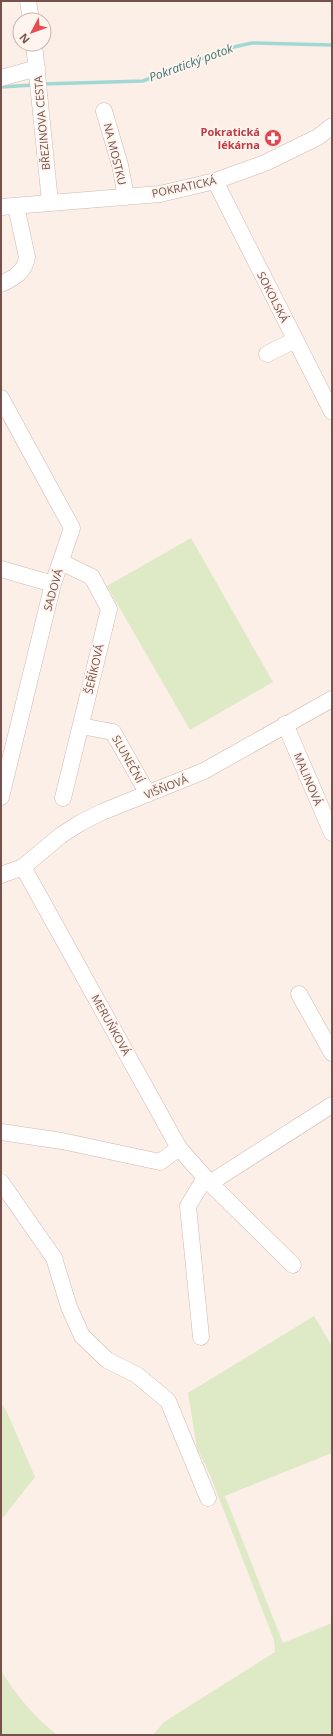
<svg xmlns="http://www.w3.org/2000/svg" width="333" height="1736" viewBox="0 0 333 1736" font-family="'Open Sans',sans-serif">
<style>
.green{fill:#ddeac5}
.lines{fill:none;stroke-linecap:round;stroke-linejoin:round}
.stream{stroke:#a2d8d3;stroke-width:3.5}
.minor-casing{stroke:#d0b7af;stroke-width:17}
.minor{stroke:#fff;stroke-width:16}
.labels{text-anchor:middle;stroke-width:3.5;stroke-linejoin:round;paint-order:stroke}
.street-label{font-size:11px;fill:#76504b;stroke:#fff4ee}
.health-label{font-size:11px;font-weight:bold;fill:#be3a42;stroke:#fff4ee;text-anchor:end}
.water-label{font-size:12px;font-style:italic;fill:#3c7470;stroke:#fff4ee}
</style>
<rect width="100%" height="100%" fill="#fcefe7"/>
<path class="green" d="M191 538 273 682 190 730 107 586Z
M314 1316 332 1346V1453L225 1496 283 1643 332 1623V1735H153L164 1722 275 1652 274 1640 210 1475 197 1448 188 1393Z
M1 1403 6 1410 35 1477 1 1520Z
M1 1670C16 1695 34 1717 57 1735H1Z"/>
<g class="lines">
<path class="stream" d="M42 84 143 81 229 48 252 43 332 45
M1 87 34 85"/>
<g class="minor-casing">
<path id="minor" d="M28 1 31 20
M34 44 50 202
M1 78 37 68
M104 111 120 165 126 197
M215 181 332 412
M1 207 160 194 215 181 265 163 318 137 332 126
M1 284C14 278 25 272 27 257L16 206
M267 354 295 340
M1 398 72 528 53 584 1 797
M61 562 92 577 109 609 63 798
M1 569 53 584
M285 724 332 833
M81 726 113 732 148 794
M23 867 179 1148 210 1183 293 1265
M1 875 23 867 60 836 80 823 102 812 204 771 332 699
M299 994 332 1053
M1 1132 62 1141 160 1162 179 1148
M1 1182 54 1258 69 1307 82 1336 107 1360 137 1375 168 1401 208 1498
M210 1183 332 1105
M201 1337 188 1206 205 1178"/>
</g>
<use href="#minor" class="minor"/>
</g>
<defs>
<g id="pharmacy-disc" transform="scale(0.9)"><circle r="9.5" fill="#e0444e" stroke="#fff4ee"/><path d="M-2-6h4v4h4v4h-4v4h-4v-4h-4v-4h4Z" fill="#fff"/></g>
</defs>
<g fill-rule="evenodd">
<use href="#pharmacy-disc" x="273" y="138"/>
</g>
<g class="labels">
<g class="street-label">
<text transform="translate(42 123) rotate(-95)" y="4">BŘEZINOVA CESTA</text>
<text transform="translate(115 154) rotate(76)" y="4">NA MOSTKU</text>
<text transform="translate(184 187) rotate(-12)" y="4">POKRATICKÁ</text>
<text transform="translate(273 297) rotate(63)" y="4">SOKOLSKÁ</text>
<text transform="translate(53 590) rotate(-74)" y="4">SADOVÁ</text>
<text transform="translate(94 669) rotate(-77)" y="4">ŠEŘÍKOVÁ</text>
<text transform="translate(128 759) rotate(61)" y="4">SLUNEČNÍ</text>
<text transform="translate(308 779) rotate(67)" y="4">MALINOVÁ</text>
<text transform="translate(166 787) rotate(-22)" y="4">VIŠŇOVÁ</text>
<text transform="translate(111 1025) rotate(61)" y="4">MERUŇKOVÁ</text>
</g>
<g class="health-label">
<text x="260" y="136">Pokratická<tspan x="260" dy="13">lékárna</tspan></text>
</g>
<g class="water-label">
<text transform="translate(191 63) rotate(-20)" y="4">Pokratický potok</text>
</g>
</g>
<rect width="333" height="1736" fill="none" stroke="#76504b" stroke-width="4"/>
<g transform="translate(32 32) rotate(229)"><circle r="19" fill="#fff4ee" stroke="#c8b2ad"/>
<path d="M0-3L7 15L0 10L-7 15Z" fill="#e54e51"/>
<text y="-6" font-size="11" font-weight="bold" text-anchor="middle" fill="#76504b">N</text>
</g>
</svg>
